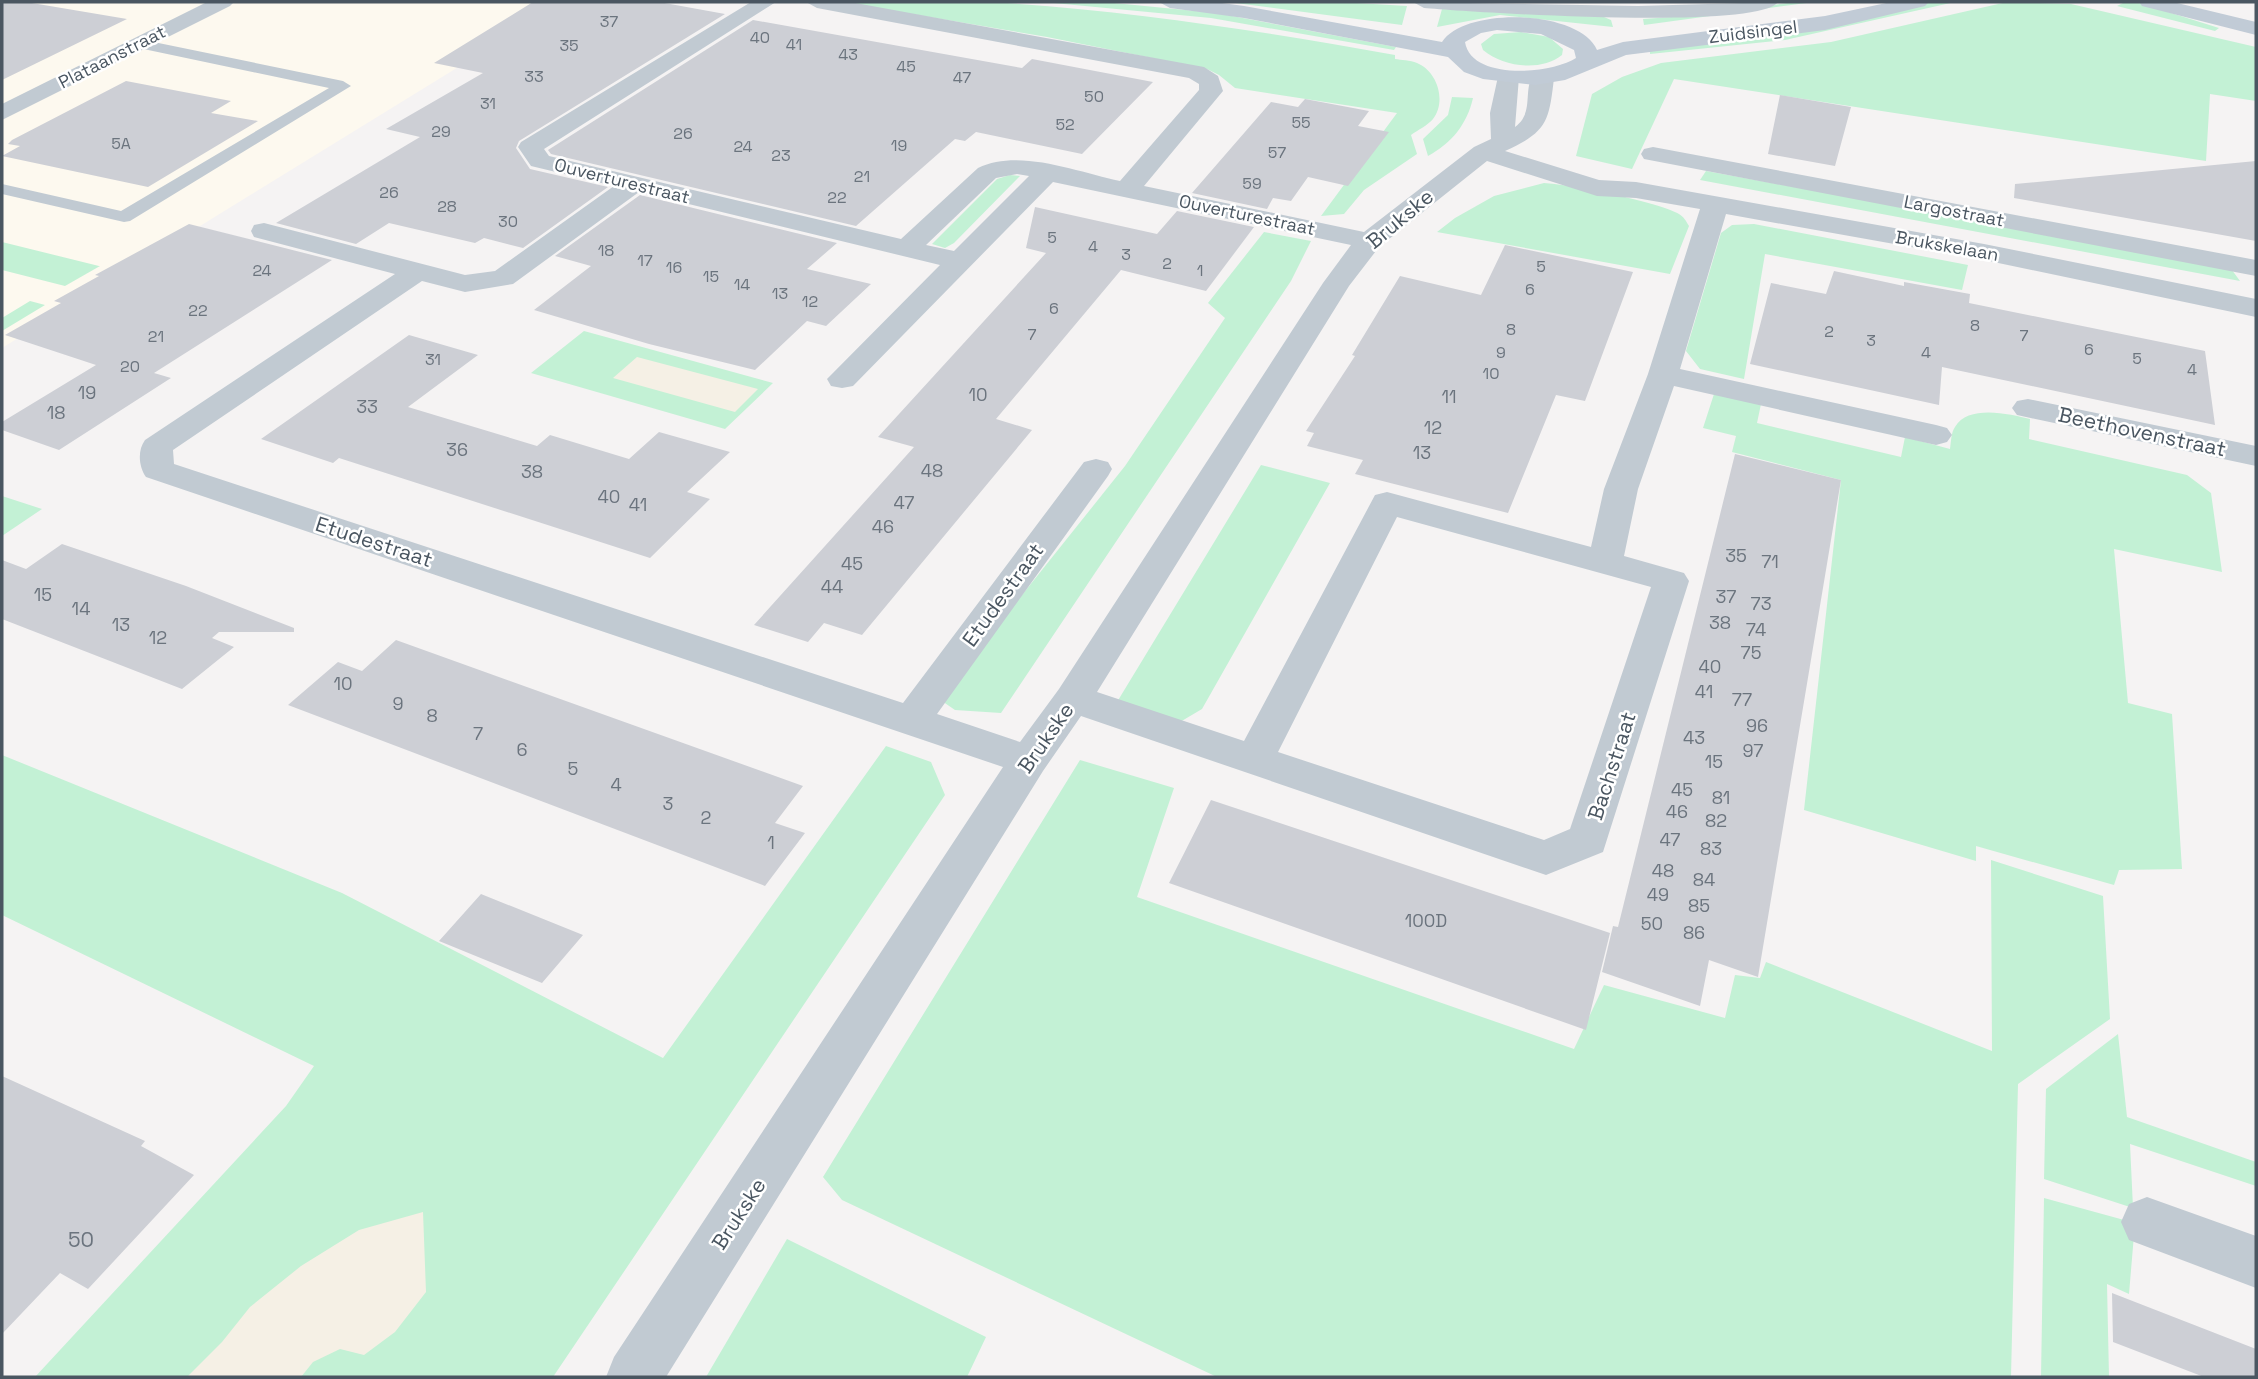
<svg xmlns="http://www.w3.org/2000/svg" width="2258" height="1379" viewBox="0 0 2258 1379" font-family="'Space Grotesk',sans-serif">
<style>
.commercial{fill:#fdf9ef}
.green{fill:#c3f1d5}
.sand{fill:#f5f0e5}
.building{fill:#cdcfd5}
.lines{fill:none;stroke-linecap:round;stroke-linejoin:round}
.lane{fill:#c1cad2;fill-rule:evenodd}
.street{fill:#c1cad2;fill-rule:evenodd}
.secondary{fill:#c1cbd6;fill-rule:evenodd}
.labels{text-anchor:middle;stroke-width:5;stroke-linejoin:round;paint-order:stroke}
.far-number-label{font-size:16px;fill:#6b747e}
.far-street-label{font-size:18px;fill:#4a5661;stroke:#fff}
.number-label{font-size:18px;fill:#6b747e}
.street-label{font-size:21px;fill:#4a5661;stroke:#fff}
.near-number-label{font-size:21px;fill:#6b747e}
</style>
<rect width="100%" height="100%" fill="#f5f3f3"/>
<path class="commercial" d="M2 2H564L2 348Z"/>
<path class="green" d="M841 2C891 2 941 0 990 2 1127 10 1261 31 1395 55V59C1401 60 1410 60 1417 63 1437 71 1447 101 1433 119 1428 125 1418 130 1411 135L1417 154 1364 190 1344 214 1321 216 1397 113 1235 88 1219 75 1207 69 1047 37Z
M1043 2H1104L1216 13 1396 47 1394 50 1211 18Z
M1228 2H1340L1407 6 1402 25Z
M1794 2H1814L1644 25 1643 19 1700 15Z
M1927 2H1955L1785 40 1650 54V48L1844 23Z
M2007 2 2071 4 2256 47V101L2210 94 2206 161 1674 79 1632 169 1576 156 1592 94 1622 77 1661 63 1831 42Z
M2125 2H2136L2219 28 2215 31 2117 6Z
M1442 9 1604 17 1611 20 1613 27 1500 15 1437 27Z
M1521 32 1549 37 1563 49 1562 55C1541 72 1503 67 1483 50L1481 44 1494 34Z
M1452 97 1473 98C1467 124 1452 143 1428 156L1423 139 1448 115Z
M1706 171 2229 266 2240 281 1700 180Z
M1010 175 1020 176 954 243 945 248 932 244 997 179Z
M1544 183C1569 184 1659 202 1679 214 1684 217 1686 221 1689 226L1670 274 1437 232 1455 218 1494 196Z
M1754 224 1968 265 1962 290 1765 254 1744 379 1700 369 1686 351 1721 233 1732 225Z
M1264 232 1311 241 1291 281 1001 713 955 710 939 699 1125 466 1225 318 1208 303Z
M2 242 99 266H100L65 286 2 270Z
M30 301 45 305 2 331V318Z
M584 331 773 383 725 429 531 373Z
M1714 394 1761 404 1757 423 1901 457 1905 437 1950 449C1951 443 1951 432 1955 427 1968 404 2010 414 2030 419L2029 439 2187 475 2211 493 2222 572 2114 549 2128 703 2172 714 2182 869 2119 870 2114 885 1976 846V861L1804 810 1841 480 1732 452 1736 436 1703 428Z
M1261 465 1330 483 1202 709 1180 722 1117 702Z
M2 496 42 509 2 536Z
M886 746 931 762 945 795 553 1377H35L286 1106 314 1066 2 915V755L342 893 663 1058Z
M1080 760 1174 788 1137 897 1574 1049 1604 985 1725 1018 1735 975 1760 978 1766 962 1992 1051 1991 860 2103 896 2110 1019 2018 1084 2011 1377H1217L842 1200 823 1177Z
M2118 1034 2127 1117 2256 1162V1186L2130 1144 2133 1208 2044 1179 2046 1089Z
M2044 1198 2135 1223 2129 1294 2107 1284 2109 1377H2041Z
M787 1239 986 1337 967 1377H706Z"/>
<path class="sand" d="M637 357 758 389 735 412 613 378Z
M423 1212 426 1292 395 1332 364 1355 340 1349 313 1362 301 1377H187L222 1342 250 1307 301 1266 359 1230Z"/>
<path class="building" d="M2 2H26L127 19 2 80Z
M533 2H659L725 14 519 141 516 148 530 169 608 187 523 248 484 238 475 243 389 223 356 244 276 223 420 137 386 129 483 73 434 63Z
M753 20 1022 68 1032 59 1153 82 1082 154 976 132 965 141 955 139 856 226 551 154 548 150Z
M126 81 231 101 211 113 258 121 148 187 2 156 20 146 8 144 12 140Z
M1780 95 1851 107 1835 166 1768 154Z
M1305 99 1369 111 1358 126 1389 132 1348 186 1308 177 1291 201 1273 198 1267 209 1192 193 1271 102 1298 107Z
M2256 161V241L2014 198 2015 184Z
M640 195 837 243 807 269 871 284 826 326 807 321 755 370 649 344 534 310 591 266 555 256Z
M1035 207 1157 234 1177 211 1254 227 1206 291 1121 270 996 419 1032 430 862 635 824 623 808 642 754 625 914 447 878 437 1046 253 1026 248Z
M189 224 332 260 154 373 171 378 59 450 2 430V422L96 365 5 335 61 303 54 301 99 276 95 275Z
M1505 245 1633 272 1585 401 1556 395 1508 513 1355 474 1363 460 1307 446 1314 433 1306 431 1355 356 1352 355 1400 276 1481 295Z
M1834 271 1904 286V282L1970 294 1969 303 2205 351 2215 425 1942 367 1939 405 1750 364 1771 283 1826 294Z
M409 335 478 355 408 407 537 446 550 435 629 459 659 432 730 452 687 492 710 499 650 558 339 458 333 463 261 439Z
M1735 454 1841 480 1758 977 1709 960 1700 1006 1602 972 1613 926 1618 927Z
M62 544 186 586 294 628V632H219L212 638 234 647 182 689 2 619V560L26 569Z
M396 640 803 786 775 823 805 833 765 886 288 705 338 662 362 671Z
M1211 800 1610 933 1586 1030 1169 883Z
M481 894 583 935 542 983 439 941Z
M2 1076 145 1141 141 1146 194 1175 88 1289 60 1273 2 1334Z
M2112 1293 2256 1349V1377H2204L2113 1342Z"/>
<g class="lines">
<path class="lane" d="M139 39 343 81 351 86 130 221 124 222 2 194V184L121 211 329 88 134 47V41Z"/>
<path class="street" d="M207 2H234L230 6 2 120V104Z
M751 2H776L544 149 549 156 901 239 978 168C1019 148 1077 172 1120 181L1199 90V84L1189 78 817 8 806 2H850L1204 67 1218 76 1223 91 1144 186 1364 232 1474 147 1491 139 1490 113 1499 72H1515L1519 77 1515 127C1535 112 1522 91 1534 73H1550L1554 78C1549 122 1547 132 1505 151L1599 180 1636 182 1984 244 2256 299V317L1984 260 1726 214 1680 369 1936 425 1947 428 1952 435 1947 442 1936 445 1674 386 1638 489 1624 556 1684 573 1689 581 1603 852 1546 875 1081 716 1043 771 666 1377H606L614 1357 1003 767 146 477C139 467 137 451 145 440L395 274 254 237 251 231 254 225 264 223 465 275 495 271 614 186 531 166 518 147 521 142ZM1487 161 1597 196 1636 198 1700 209 1648 374 1604 489 1591 547 1387 492 1375 495 1244 741 1097 692 1349 286 1379 247ZM1017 174 1029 176 954 251 926 245 996 178ZM1053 182 1351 245 1323 283 1059 689 1020 742 937 714 1108 476 1112 469 1108 462 1096 459 1084 462 903 703 174 464 173 450 422 281 465 292 513 284 639 192 940 265 827 379 831 386 842 388 853 386ZM1397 517 1651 587 1570 829 1544 840 1278 752Z
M1413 2 1638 6 1778 2C1757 31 1470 12 1424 8Z
M1653 147 2256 260V276L1644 159 1641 154 1644 149Z
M2028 399 2256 446V466L2017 415 2012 408 2017 401Z
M2147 1197 2256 1236V1288L2129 1240 2121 1222 2129 1204Z"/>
<path class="secondary" d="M1159 2H1215L1244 6 1442 42C1466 6 1580 10 1597 50L1623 42 1825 16 1891 2H1929L1925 6 1825 30 1626 55 1565 80 1535 85 1483 79 1464 72 1448 57 1244 18 1170 8ZM1497 30 1541 34 1574 50 1576 58C1552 74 1471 81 1465 42L1481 33Z
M2139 2H2173L2256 22V35L2142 6Z"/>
</g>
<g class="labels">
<g class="far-number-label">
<text x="609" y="27">37</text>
<text x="760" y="43">40</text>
<text x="794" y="50">41</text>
<text x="569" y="51">35</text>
<text x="848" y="60">43</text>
<text x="906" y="72">45</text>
<text x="534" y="82">33</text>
<text x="962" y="83">47</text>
<text x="1094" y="102">50</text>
<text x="488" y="109">31</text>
<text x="1301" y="128">55</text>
<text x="1065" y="130">52</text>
<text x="441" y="137">29</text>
<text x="683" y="139">26</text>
<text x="121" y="149">5A</text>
<text x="899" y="151">19</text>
<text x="743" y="152">24</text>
<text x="1277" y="158">57</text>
<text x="781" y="161">23</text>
<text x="862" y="182">21</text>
<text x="1252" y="189">59</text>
<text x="389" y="198">26</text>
<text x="837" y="203">22</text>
<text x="447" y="212">28</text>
<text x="508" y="227">30</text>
<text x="1052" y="243">5</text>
<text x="1093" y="252">4</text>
<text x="606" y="256">18</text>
<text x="1126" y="260">3</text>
<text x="645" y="266">17</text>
<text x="1167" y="269">2</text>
<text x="1541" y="272">5</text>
<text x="674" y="273">16</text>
<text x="262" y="276">24</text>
<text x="1200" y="276">1</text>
<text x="711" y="282">15</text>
<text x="742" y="290">14</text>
<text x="1530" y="295">6</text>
<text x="780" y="299">13</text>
<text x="810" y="307">12</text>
<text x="1054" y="314">6</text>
<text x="198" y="316">22</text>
<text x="1975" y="331">8</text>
<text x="1511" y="335">8</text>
<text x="1829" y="337">2</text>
<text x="1032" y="340">7</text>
<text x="2024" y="341">7</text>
<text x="156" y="342">21</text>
<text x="1871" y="346">3</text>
<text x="2089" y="355">6</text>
<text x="1501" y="358">9</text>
<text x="1926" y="358">4</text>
<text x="2137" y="364">5</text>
<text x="433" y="365">31</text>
<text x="130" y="372">20</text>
<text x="2192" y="375">4</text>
<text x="1491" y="379">10</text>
</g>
<g class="far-street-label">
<text transform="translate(1753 32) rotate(-7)" y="6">Zuidsingel</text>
<text transform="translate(112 57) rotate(-27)" y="6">Plataanstraat</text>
<text transform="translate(622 181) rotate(14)" y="6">Ouverturestraat</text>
<text transform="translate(1954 211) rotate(11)" y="6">Largostraat</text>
<text transform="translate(1247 215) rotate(12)" y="6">Ouverturestraat</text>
<text transform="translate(1947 246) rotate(10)" y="6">Brukskelaan</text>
</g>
<g class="number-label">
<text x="87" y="399">19</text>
<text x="978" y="401">10</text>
<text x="1449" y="403">11</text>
<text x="367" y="413">33</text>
<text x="56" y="419">18</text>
<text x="1433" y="434">12</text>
<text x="457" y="456">36</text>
<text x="1422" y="459">13</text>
<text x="932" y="477">48</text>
<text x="532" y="478">38</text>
<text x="609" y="503">40</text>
<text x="904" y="509">47</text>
<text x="638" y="511">41</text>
<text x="883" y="533">46</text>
<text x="1736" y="562">35</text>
<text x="1770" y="568">71</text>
<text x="852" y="570">45</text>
<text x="832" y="593">44</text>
<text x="43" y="601">15</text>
<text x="1726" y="603">37</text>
<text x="1761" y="610">73</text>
<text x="81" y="615">14</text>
<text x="1720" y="629">38</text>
<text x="121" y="631">13</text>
<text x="1756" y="636">74</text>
<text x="158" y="644">12</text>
<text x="1751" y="659">75</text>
<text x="1710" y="673">40</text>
<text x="343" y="690">10</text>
<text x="1704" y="698">41</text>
<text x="1742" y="706">77</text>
<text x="398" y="710">9</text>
<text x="432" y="722">8</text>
<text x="1757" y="732">96</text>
<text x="478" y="740">7</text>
<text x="1694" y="744">43</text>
<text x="522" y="756">6</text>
<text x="1753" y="757">97</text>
<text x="1714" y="768">15</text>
<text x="573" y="775">5</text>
<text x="616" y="791">4</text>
<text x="1682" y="796">45</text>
<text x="1721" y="804">81</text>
<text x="668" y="810">3</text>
<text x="1677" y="818">46</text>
<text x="706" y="824">2</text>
<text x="1716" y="827">82</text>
<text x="1670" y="846">47</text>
<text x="771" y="849">1</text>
<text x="1711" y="855">83</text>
<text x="1663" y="877">48</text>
<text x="1704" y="886">84</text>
<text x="1658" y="901">49</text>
<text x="1699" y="912">85</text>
<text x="1426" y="927">100D</text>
<text x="1652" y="930">50</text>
<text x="1694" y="939">86</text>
</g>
<g class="street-label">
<text transform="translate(1400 219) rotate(-40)" y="7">Brukske</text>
<text transform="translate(2142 432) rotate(12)" y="7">Beethovenstraat</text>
<text transform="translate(374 542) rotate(18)" y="7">Etudestraat</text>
<text transform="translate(1003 595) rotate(-54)" y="7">Etudestraat</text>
<text transform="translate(1046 738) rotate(-55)" y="7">Brukske</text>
<text transform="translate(1612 766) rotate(-72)" y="7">Bachstraat</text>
<text transform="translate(739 1214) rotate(-57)" y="7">Brukske</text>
</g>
<g class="near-number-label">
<text x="81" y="1247">50</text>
</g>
</g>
<rect width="2258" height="1379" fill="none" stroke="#4a5661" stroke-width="7"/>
</svg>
